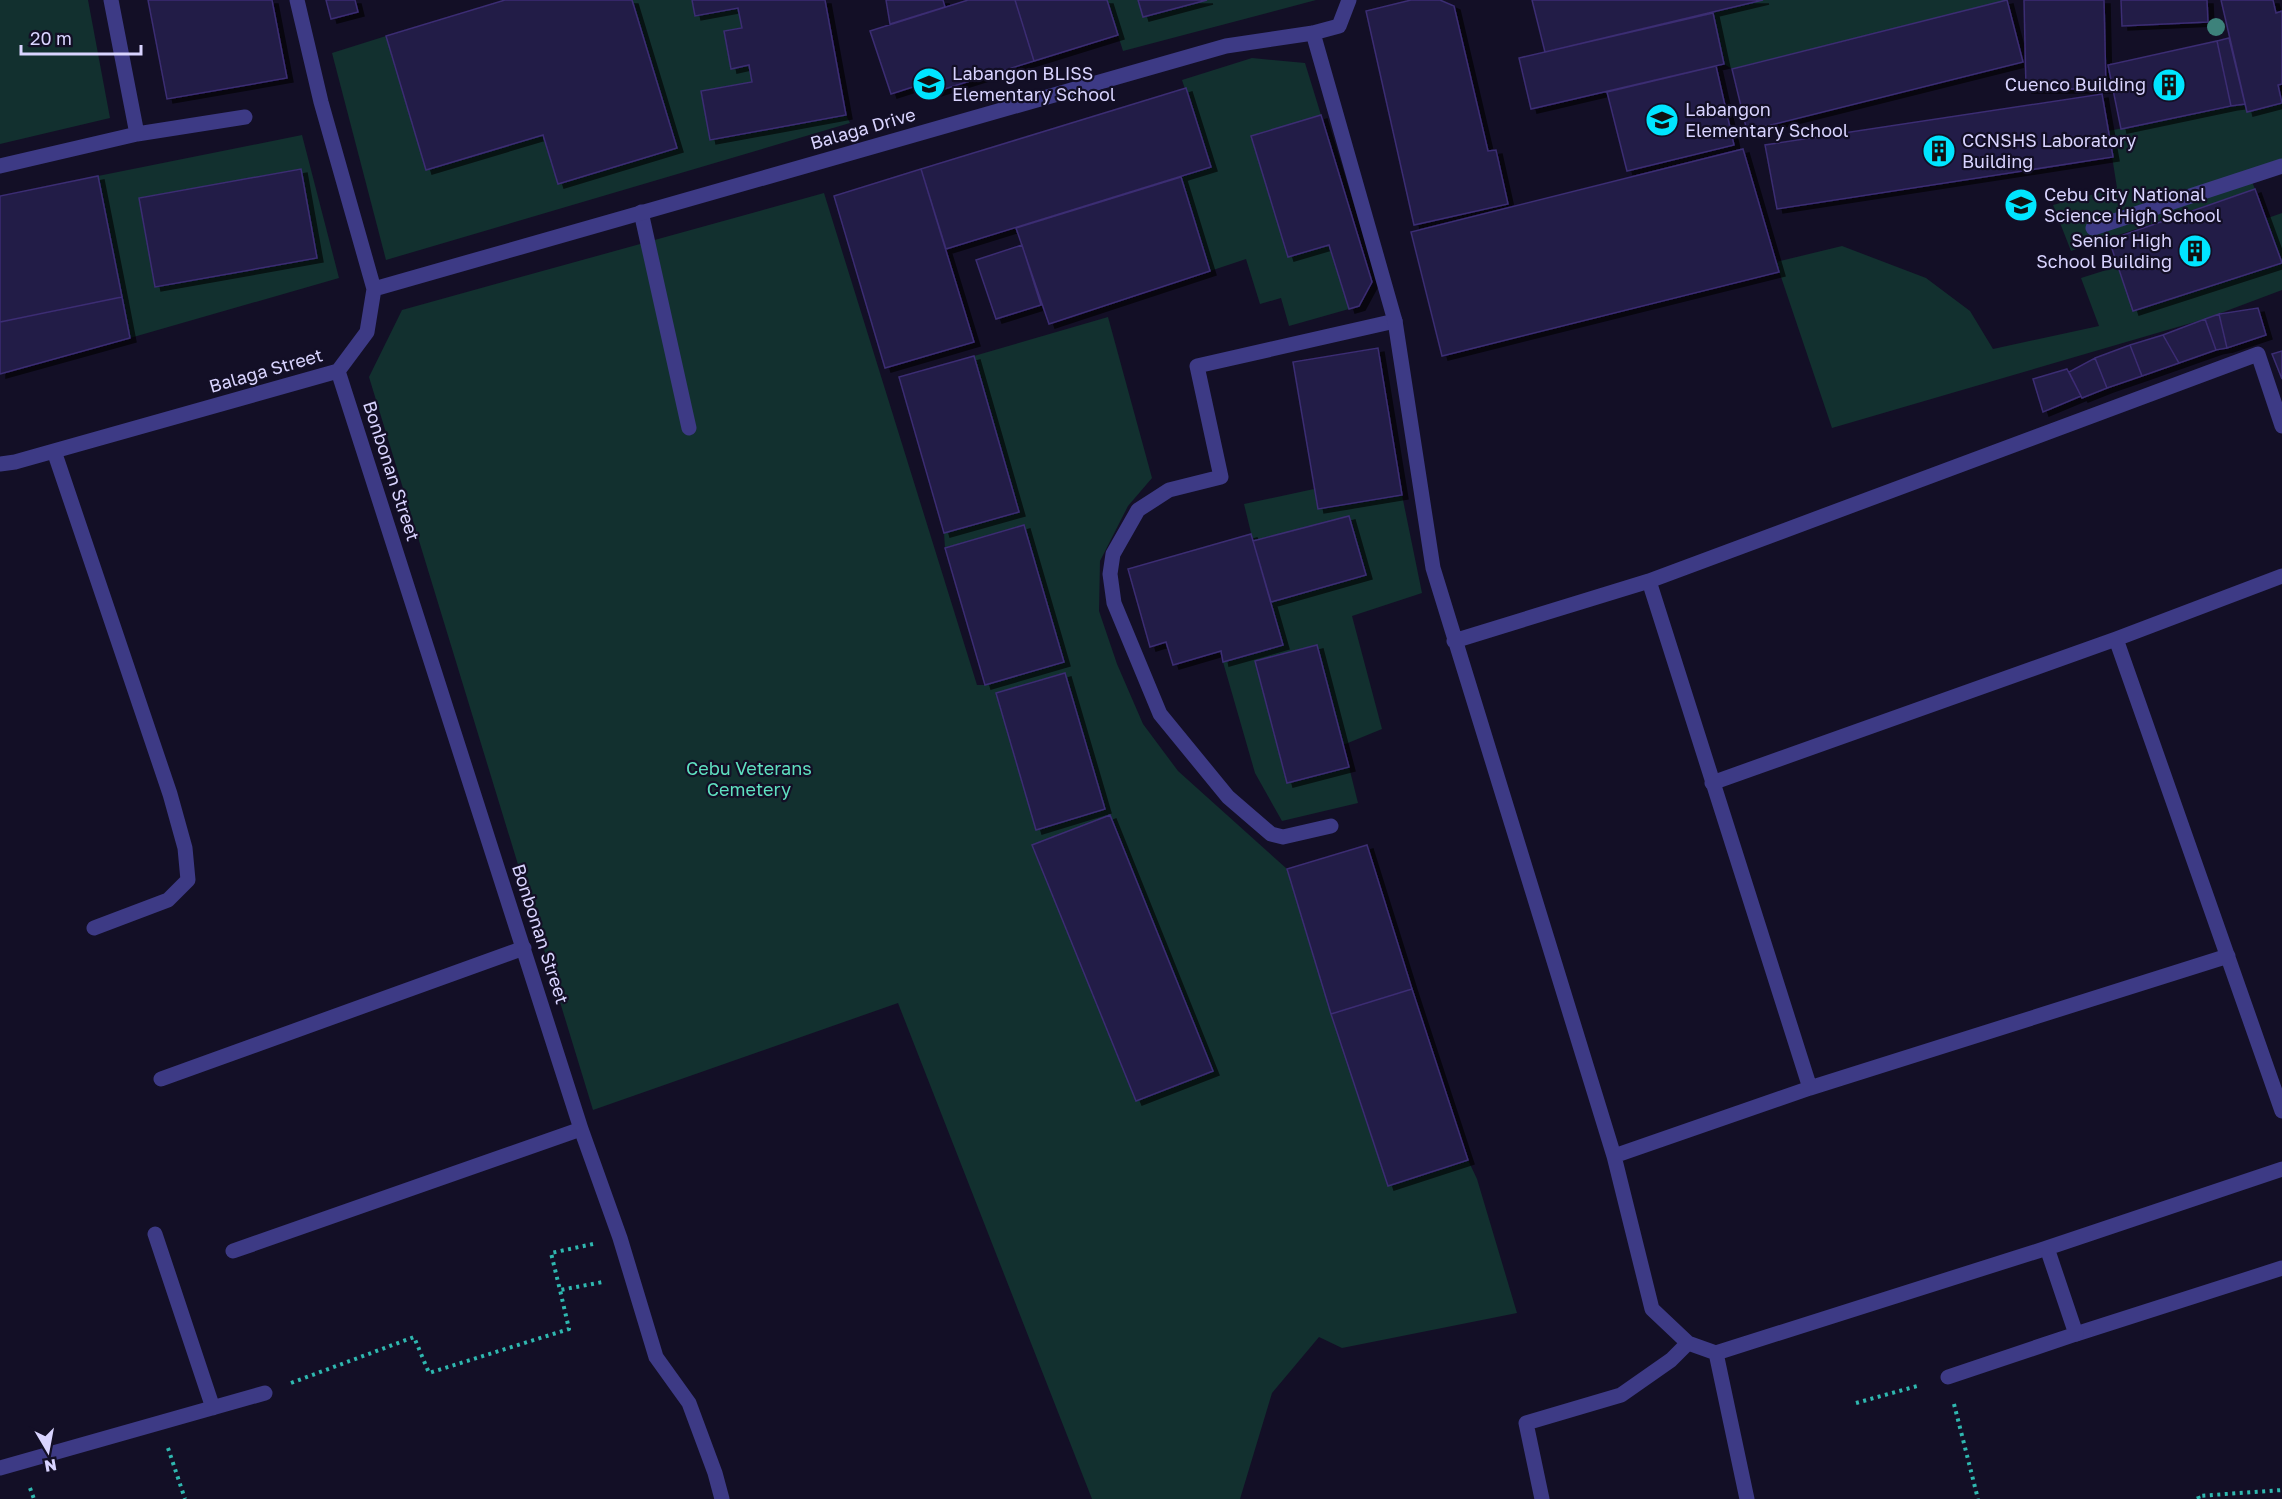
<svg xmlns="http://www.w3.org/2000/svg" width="2282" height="1499" viewBox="0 0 2282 1499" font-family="'Golos Text',sans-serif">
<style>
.green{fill:#12302f;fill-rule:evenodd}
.building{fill:#241b47;stroke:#3b2d73;stroke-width:1.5;filter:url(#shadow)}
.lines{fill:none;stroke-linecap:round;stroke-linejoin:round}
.path{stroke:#2fb8b0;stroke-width:4;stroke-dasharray:3 4.5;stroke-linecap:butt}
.lane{stroke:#3d3a85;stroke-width:15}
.street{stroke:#3d3a85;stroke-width:15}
.tree{fill:#3d827b}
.labels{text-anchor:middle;stroke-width:4.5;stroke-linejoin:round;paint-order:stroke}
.poi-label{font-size:18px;fill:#d9d4ff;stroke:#130f26;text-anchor:start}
.street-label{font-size:18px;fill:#d9d4ff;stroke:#130f26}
.park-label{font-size:18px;fill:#5fe0c0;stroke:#130f26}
</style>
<defs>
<filter id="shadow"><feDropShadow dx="6" dy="4" stdDeviation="0" flood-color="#0009"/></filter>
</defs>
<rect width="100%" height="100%" fill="#130f26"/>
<path class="green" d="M0 0H88L110 118 0 144Z
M632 0H692L695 16 738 8 742 28 724 31 731 68 749 65 752 82 701 92 711 140 846 115 850 123 386 260 332 53 386 36 427 170 543 135 558 184 677 148Z
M1107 0H1138L1143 17 1207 0H1316L1123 51Z
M1763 0H2008L1732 69 1724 64 1713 13Z
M1252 58 1305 63 1321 115 1252 136 1288 257 1329 245 1349 309 1289 326 1281 298 1260 304 1246 259 1210 271 1181 177 1211 167 1182 80Z
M2282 103V166L2250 177 2255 189 2071 251 2053 205 2117 188 2108 131 2245 104 2247 111Z
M302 135 339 278 130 338 98 176Z
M824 193 977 685H985L1064 662 1024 525 945 548 944 533 1019 511 974 356 1108 317 1152 478 1128 506 1100 561 1099 611 1117 664 1143 724 1178 771 1287 869 1331 1014 1388 1186 1468 1160 1477 1179 1517 1313 1342 1348 1319 1337 1272 1393 1240 1499H1092L898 1003 593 1110 369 377 402 310ZM1064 673 1105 809 1037 829 996 693ZM1109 815 1212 1071 1136 1101 1033 845Z
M2282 213V290L2205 319 1832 428 1776 262 1842 246 1926 278 1970 311 1993 349 2099 326 2081 278 2119 266 2134 311 2281 263 2265 219Z
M1314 489 1318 509 1402 495 1422 593 1352 616 1382 729 1343 745 1317 645 1255 661 1287 783 1349 767 1358 803 1282 821 1255 773 1223 662 1283 645 1271 602 1366 574 1349 516 1253 541 1244 504Z"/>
<path class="building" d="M148 0H272L287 78 167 99Z
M326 0H355L358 12 331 19Z
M505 0H632L677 148 558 184 543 135 426 170 386 36Z
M692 0H825L846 115 710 140 701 91 752 82 749 65 731 69 724 31 742 28 738 8 695 16Z
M886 0H943L945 7 890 24Z
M968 0H1015L1034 61 922 96 919 85 891 94 870 31Z
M1015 0H1107L1118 35 1034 61Z
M1138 0H1207L1143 17Z
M1411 0H1440L1454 6 1488 151 1496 150 1508 204 1414 225 1366 11Z
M1532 0H1763L1545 52Z
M2007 0 2023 62 1747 131 1732 69Z
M2024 0H2104L2106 89H2026Z
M2121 0H2207L2208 22 2122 26Z
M2221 0H2273L2276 13 2282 11V84L2278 85 2282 103 2247 112Z
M1713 13 1724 64 1531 109 1519 58Z
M2229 38 2245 104 2231 106 2217 41Z
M2217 41 2231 106 2121 129 2108 65Z
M1716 66 1734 145 1627 171 1607 92Z
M1186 88 1211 167 946 249 921 169Z
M2102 94 2113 157 1777 209 1765 145Z
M1321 115 1372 282 1359 306 1349 309 1329 245 1288 257 1251 136Z
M1743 149 1779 272 1442 356 1411 232Z
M301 169 317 258 155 287 139 198Z
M921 169 974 342 885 368 834 196Z
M98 176 122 297 0 322V196Z
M1181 177 1210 271 1049 324 1016 228Z
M2255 189 2282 263 2133 311 2109 240Z
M1022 245 1041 305 996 319 976 260Z
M122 297 130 338 0 374V322Z
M2258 308 2266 335 2227 348 2219 314Z
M2219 314 2227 348 2216 350 2205 319Z
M2205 319 2216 350 2179 363 2163 335Z
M2163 335 2179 363 2142 376 2130 345Z
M2130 345 2142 376 2107 388 2095 358Z
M1378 348 1402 495 1318 509 1293 362Z
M2282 351V379L2272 354Z
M974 356 1019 512 944 533 899 377Z
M2095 358 2107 388 2082 398 2069 372Z
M2067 369 2081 396 2043 412 2033 379Z
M1349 516 1366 575 1271 602 1253 541Z
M1024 525 1064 662 985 685 945 548Z
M1251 534 1283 645 1223 662 1221 651 1173 665 1166 642 1150 647 1128 569Z
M1317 645 1349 767 1287 783 1255 661Z
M1065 673 1105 809 1036 830 996 693Z
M1110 815 1213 1071 1136 1101 1032 845Z
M1367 845 1412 989 1331 1014 1287 869Z
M1412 989 1468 1160 1388 1186 1331 1014Z"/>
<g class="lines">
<path class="path" d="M593 1244 551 1253 560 1290 603 1282
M291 1383 414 1337 429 1373 569 1329 560 1290
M1856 1403 1921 1385
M1954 1404 1978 1499
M168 1448 185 1499
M30 1488 34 1499
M2199 1499 2198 1496 2282 1490"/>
<path class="lane" d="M111 0 137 134
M0 166 137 134 245 117
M641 212 689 428
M2093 228 2282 166
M1331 826 1283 837 1271 834 1228 797 1160 714 1114 603 1110 574 1113 554 1138 510 1169 490 1221 477 1197 366 1395 321
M2076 1334 2282 1268"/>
<path class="street" d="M1313 33 1395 321 1433 568 1614 1156 1652 1309 1688 1343 1716 1353 2047 1248 2282 1169
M374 289 1226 46 1313 33 1339 26 1349 0
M338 371 581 1129 620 1238 656 1357 689 1403 715 1473 722 1499
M54 451 170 794 185 848 188 880 168 900 94 928
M0 464 15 462 338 371 367 332 374 289 321 102 297 0
M1649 581 1810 1088
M2116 639 2282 1111
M1454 641 1649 581 2258 354 2282 426
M1712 783 2116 639 2282 576
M161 1079 524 948
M1614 1156 1810 1088 2228 956
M155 1234 213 1408
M233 1251 581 1129
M1716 1353 1747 1499
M1948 1377 2076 1334 2047 1248
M0 1468 265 1393
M1542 1499 1526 1423 1621 1395 1671 1360 1688 1343"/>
</g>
<circle class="tree" cx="2216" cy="27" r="9"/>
<defs>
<g id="school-disc" transform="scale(1.725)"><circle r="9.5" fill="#00e5ff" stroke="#130f26"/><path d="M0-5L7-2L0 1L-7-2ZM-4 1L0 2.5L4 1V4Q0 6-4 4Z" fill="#111"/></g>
<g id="building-disc" transform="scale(1.725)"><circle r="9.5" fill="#00e5ff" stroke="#130f26"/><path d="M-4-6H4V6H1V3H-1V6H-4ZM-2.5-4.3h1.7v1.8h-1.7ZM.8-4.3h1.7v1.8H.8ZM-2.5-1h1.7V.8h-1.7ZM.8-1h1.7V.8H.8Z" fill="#111"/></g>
</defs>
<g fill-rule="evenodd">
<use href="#school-disc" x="929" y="84"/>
<use href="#building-disc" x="2169" y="85"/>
<use href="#school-disc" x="1662" y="120"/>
<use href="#building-disc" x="1939" y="151"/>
<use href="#school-disc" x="2021" y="205"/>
<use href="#building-disc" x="2195" y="251"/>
</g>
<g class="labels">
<g class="poi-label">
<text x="952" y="80">Labangon BLISS<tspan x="952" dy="21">Elementary School</tspan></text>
<text x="2146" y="91" text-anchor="end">Cuenco Building</text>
<text x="1685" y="116">Labangon<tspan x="1685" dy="21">Elementary School</tspan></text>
<text x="1962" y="147">CCNSHS Laboratory<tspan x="1962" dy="21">Building</tspan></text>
<text x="2044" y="201">Cebu City National<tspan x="2044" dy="21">Science High School</tspan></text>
<text x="2172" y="247" text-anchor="end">Senior High<tspan x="2172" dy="21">School Building</tspan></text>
</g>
<g class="street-label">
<text transform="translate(863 129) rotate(-16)" y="6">Balaga Drive</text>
<text transform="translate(266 371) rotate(-16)" y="6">Balaga Street</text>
<text transform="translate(391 471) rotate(72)" y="6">Bonbonan Street</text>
<text transform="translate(540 934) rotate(72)" y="6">Bonbonan Street</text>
</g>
<g class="park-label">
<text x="749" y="775">Cebu Veterans<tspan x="749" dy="21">Cemetery</tspan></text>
</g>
</g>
<g transform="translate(48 1451) rotate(170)" stroke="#130f26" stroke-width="4.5" paint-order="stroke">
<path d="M0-4.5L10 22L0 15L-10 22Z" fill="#d9d4ff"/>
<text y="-9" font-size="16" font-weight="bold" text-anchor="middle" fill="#d9d4ff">N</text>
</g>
<path d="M21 45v9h120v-9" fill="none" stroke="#d9d4ff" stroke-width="3"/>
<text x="30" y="45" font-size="18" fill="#d9d4ff" stroke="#130f26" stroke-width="4.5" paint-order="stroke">20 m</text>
</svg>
